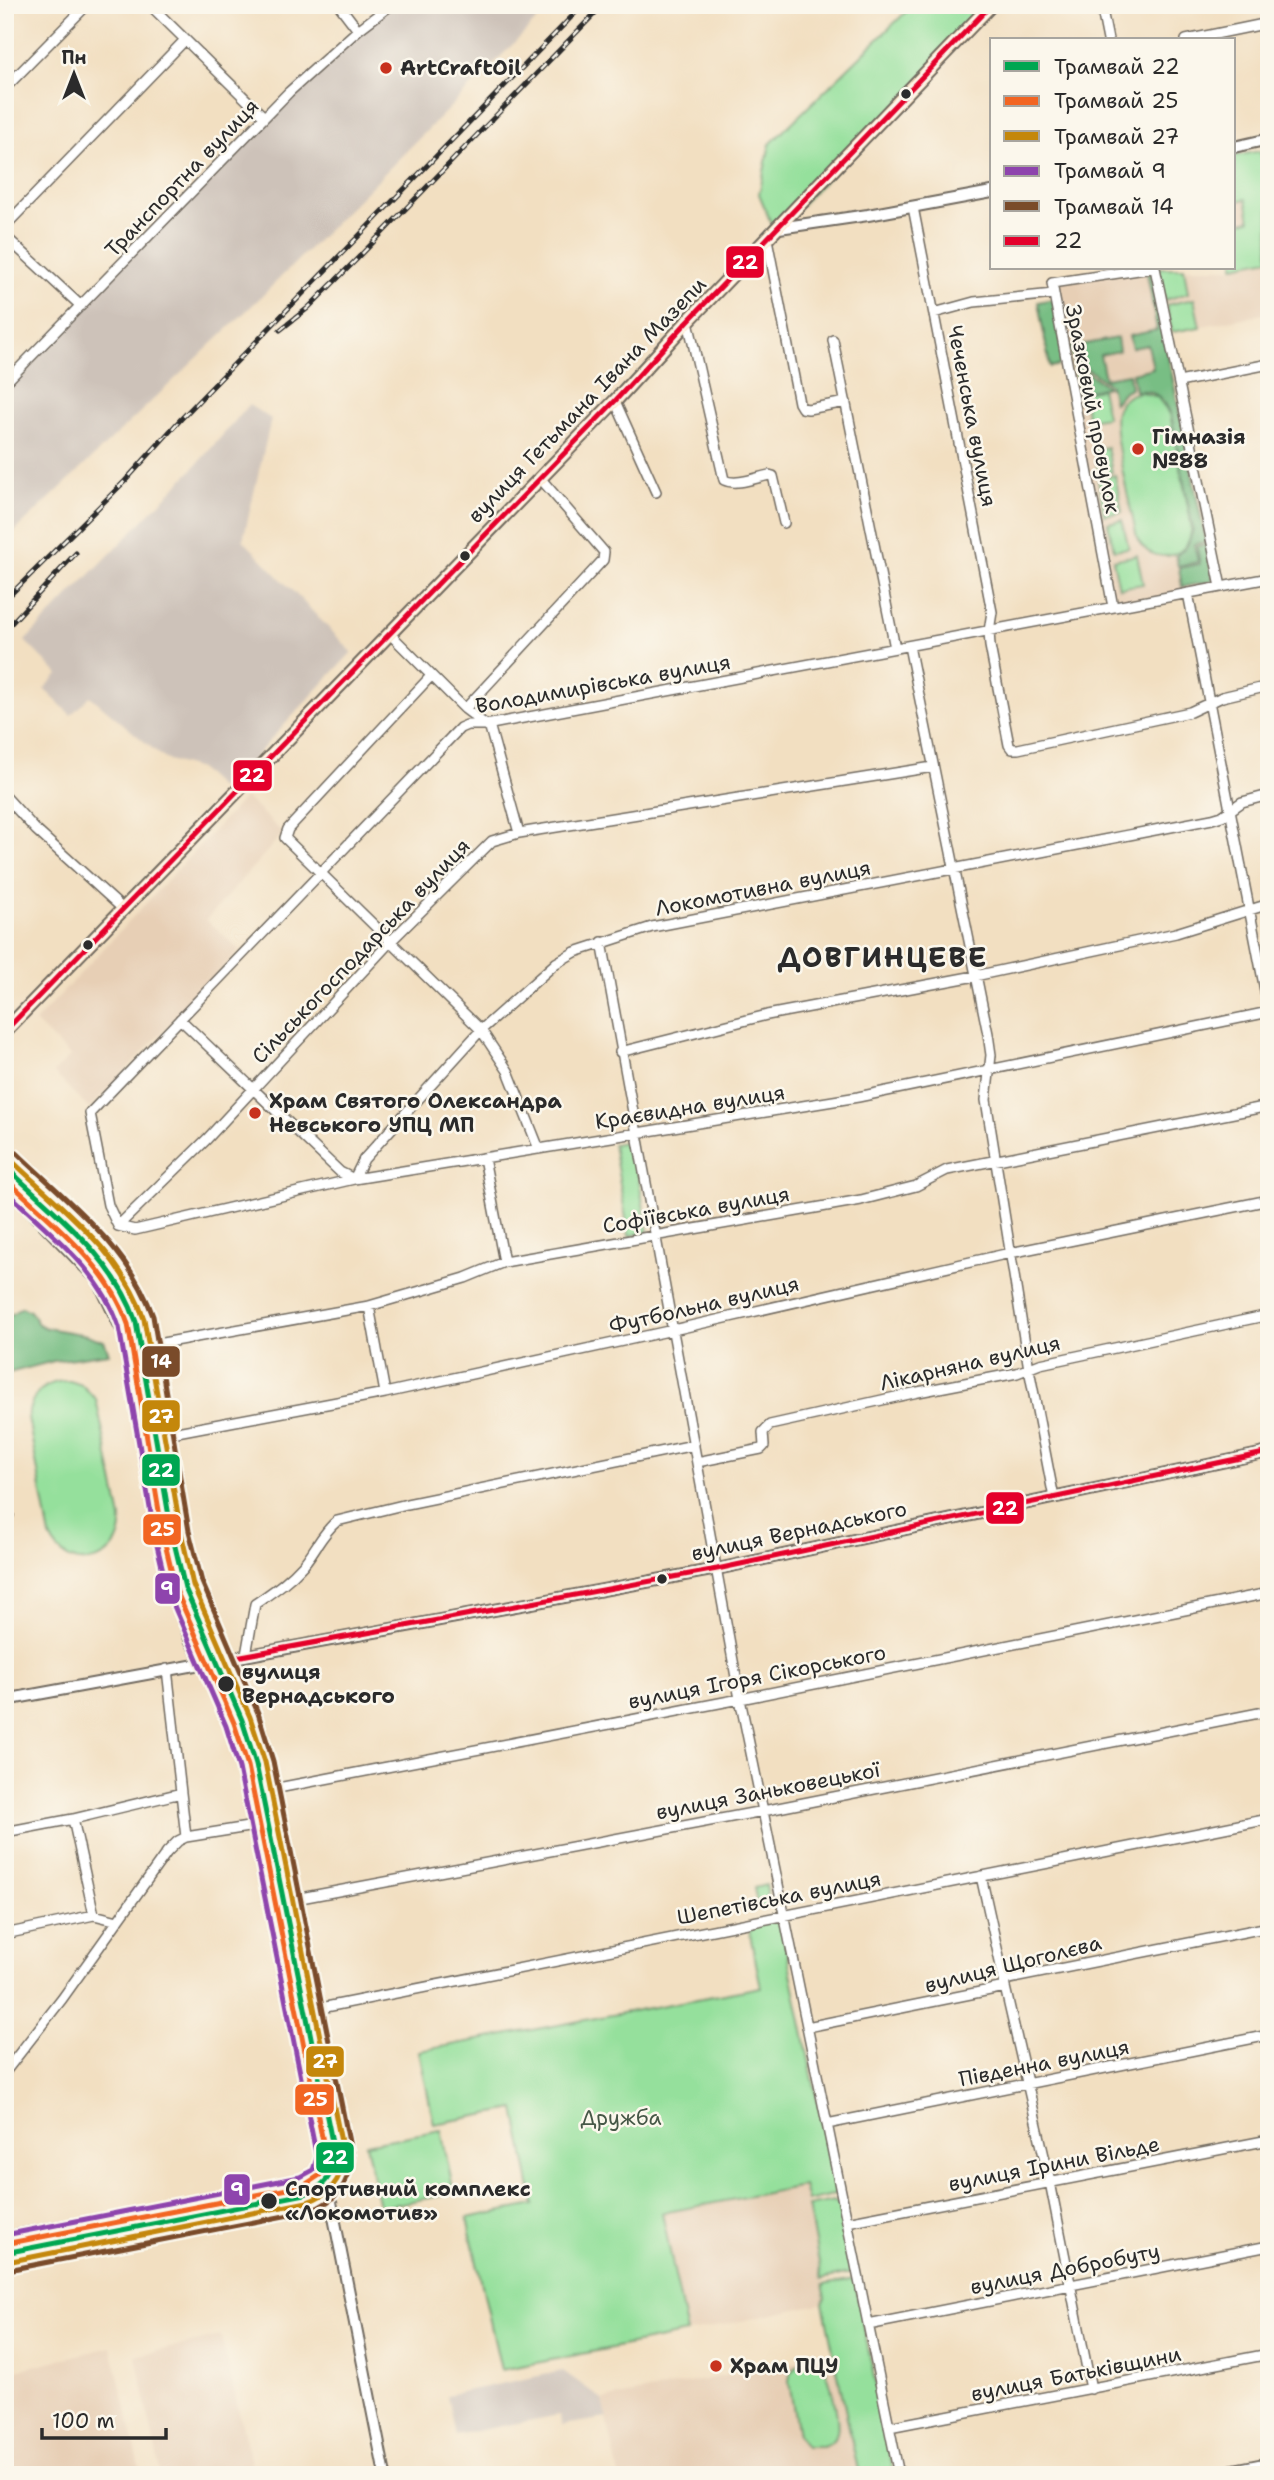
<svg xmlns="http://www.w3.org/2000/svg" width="1274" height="2480" viewBox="0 0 1274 2480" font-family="'Shantell Sans',sans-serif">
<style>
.built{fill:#e7cfb5}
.industrial{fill:#cdc2b9}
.green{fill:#95e09c;stroke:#608664;stroke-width:2}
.forest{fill:#78be84;stroke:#527458;stroke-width:2}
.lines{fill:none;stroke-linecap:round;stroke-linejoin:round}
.minor-casing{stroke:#716a60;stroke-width:12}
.tertiary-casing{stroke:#716a60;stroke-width:14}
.secondary-casing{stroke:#716a60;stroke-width:16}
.minor{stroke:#fff;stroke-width:9}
.tertiary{stroke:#fff;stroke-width:10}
.secondary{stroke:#fee5c5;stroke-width:12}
.rail-casing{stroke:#2b2b2b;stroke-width:5}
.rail{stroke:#fbf7ec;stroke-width:2.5;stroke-dasharray:8;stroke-linecap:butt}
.bus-1-casing{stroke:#fbf7ec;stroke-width:10}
.bus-1{stroke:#e4002b;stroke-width:5}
.tram-1-casing{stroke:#fbf7ec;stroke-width:10}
.tram-2-casing{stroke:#fbf7ec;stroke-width:10}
.tram-3-casing{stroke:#fbf7ec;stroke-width:10}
.tram-4-casing{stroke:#fbf7ec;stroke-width:10}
.tram-5-casing{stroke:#fbf7ec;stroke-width:10}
.tram-1{stroke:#00a651;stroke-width:5}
.tram-2{stroke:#f26522;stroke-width:5}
.tram-3{stroke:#c4870b;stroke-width:5}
.tram-4{stroke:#8e44ad;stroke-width:5}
.tram-5{stroke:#7a4b2a;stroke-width:5}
.poi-dot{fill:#c8321e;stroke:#fbf7ec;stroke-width:2.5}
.bus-dot{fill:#2b2b2b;stroke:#fbf7ec;stroke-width:2.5}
.labels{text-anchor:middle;stroke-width:5;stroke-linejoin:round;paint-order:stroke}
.poi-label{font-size:21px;font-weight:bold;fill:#2b2b2b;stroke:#fbf7ec;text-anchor:start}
.street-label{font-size:21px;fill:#2b2b2b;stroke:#fbf7ec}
.stop-label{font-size:21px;font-weight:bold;fill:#2b2b2b;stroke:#fbf7ec;text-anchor:start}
.park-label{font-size:21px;fill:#465847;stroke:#fbf7ec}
.district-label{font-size:28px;font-weight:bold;letter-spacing:2px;fill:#2b2b2b;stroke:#fbf7ec}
.line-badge{stroke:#fbf7ec;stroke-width:2.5}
.badge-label{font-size:19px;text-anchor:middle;font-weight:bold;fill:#fff}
</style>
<rect width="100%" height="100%" fill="#fbf7ec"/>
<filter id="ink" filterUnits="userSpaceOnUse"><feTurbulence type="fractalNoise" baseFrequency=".0143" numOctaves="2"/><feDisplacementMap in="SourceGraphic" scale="14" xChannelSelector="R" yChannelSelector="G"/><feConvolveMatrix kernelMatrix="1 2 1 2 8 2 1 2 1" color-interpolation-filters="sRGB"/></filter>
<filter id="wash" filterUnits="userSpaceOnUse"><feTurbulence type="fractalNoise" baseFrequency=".00686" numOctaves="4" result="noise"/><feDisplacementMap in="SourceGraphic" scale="28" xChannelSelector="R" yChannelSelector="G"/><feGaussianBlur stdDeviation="1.57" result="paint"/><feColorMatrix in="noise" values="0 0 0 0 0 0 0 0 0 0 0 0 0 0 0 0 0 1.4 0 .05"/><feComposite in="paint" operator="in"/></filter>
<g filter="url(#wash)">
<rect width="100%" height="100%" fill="#f2dfc1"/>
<path class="built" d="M1269 149V339L1263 314 1172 332 1158 268H1234V156Z
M1151 268 1221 587 1113 607 1052 283Z
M245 797 283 833 206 920 240 950 89 1109 54 1073 70 1056 35 1022Z
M804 2186 826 2298 823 2303 687 2333 662 2213Z
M221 2336 252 2467 214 2475H161L136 2356Z
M111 2347 142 2475H5V2373Z
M834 2354 859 2475H619L603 2400Z"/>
<path class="industrial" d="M391 5H552L262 296 5 541V383L289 92Z
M249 405 271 419 243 540 352 652 223 791 199 769 165 759 90 696 71 715 44 689 58 674 25 641 192 470Z
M563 2371 603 2400 607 2418 562 2425 559 2415 455 2435 447 2395Z"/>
<path class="green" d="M913 5H992L775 233 759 194 770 144Z
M1260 151 1269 193V259L1234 266V224L1250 220 1246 199 1234 202V156Z
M1158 268H1184L1188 293 1165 300Z
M1194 299 1200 327 1172 332 1166 305Z
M1101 389 1107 417 1088 420 1083 392Z
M1141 392 1157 397 1170 414 1191 523C1195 559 1151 568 1137 538 1132 512 1111 431 1116 411 1120 399 1129 394 1141 392Z
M1107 447 1112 472 1099 474 1094 450Z
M1115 475 1122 512 1104 515 1098 479Z
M1122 520 1129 548 1114 550 1108 523Z
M1137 555 1143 584 1119 588 1113 560Z
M632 1141 648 1232 629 1236 613 1144Z
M70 1381 82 1385 96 1399 121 1518C125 1564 68 1578 50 1537L28 1418C30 1395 45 1380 70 1381Z
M766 1885 770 1906 758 1908 754 1888Z
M774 1920 779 1922 783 1934 836 2191 833 2195 807 2201 803 2186 662 2213 687 2333 501 2370 467 2218 534 2205 515 2109 434 2124 419 2051 761 1987 748 1925Z
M441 2130 454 2193 382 2207 378 2202 366 2144Z
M833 2201 839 2204 853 2269 850 2273 822 2279 808 2206Z
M854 2279 894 2475H859L823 2303 826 2298 823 2285Z
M809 2361 823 2365C830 2376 840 2420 837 2432 836 2437 834 2439 831 2442L823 2446H806L798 2435 789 2383C789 2370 797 2363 809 2361Z"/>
<path class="forest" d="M1147 273H1151L1206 542 1194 544 1198 562 1178 566 1176 556 1187 546 1193 530 1171 415C1164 398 1154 389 1135 391L1132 373 1153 368 1148 345 1132 348 1129 336 1157 330Z
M1053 299 1066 364 1050 367 1038 302Z
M1117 338 1119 351 1100 355 1105 378 1129 374 1131 388 1124 391 1114 403 1110 385 1072 358 1070 347Z
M1072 362 1108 387 1078 393Z
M1206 545 1213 581 1182 587 1179 568 1200 564 1197 546Z
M22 1307 30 1311 38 1324 46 1328 87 1335 104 1341 109 1353 54 1361 5 1374V1319Z"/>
</g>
<g filter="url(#ink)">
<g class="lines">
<g class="minor-casing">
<path id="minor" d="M150 5 264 117
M339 5 358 30
M1101 5 1108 40
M1268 5 1269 9
M1186 40 1269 23
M5 88 87 5
M913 207 992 612 989 631 990 646 1009 745 1012 749H1018L1190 712 1222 697 1269 686
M5 226 185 40
M5 236 81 306
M767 239 799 403 802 408 808 409 846 402
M1155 268 1221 587
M1054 294 1052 283 1152 268
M934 313 974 302 1054 294 1113 607
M688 321 724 480C736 486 755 478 769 475L773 476 784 523
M833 340 895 648
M1179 382 1269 364
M5 383 289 92 358 30 391 5
M615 401 656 492
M1188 593 1269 1011
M389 633 465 709 490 728 519 833
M909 646 988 1034 991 1055 986 1100 1029 1369 1054 1498
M431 676 288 829 285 838 481 1030 508 1071 539 1149
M465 709 603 560 604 552 540 478
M5 796 36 830 123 909
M602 942 740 1699 899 2475
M180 1019 340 1172 354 1179 364 1159 481 1030 556 963 575 952 652 927 1212 819 1222 816 1242 802 1269 795
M620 1052 767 1015 975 976 1176 933 1269 904
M484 1158 504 1262
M5 1205 17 1194
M118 1226 108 1205 90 1113 460 728 467 725H486L1269 578
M118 1226 135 1230 354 1179 858 1097 1269 1012
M118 1226 207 1139 391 941 492 841 519 833 933 767
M369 1306 385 1393
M129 1349 369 1306 465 1278 504 1262 861 1200 916 1186 947 1170 1269 1106
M145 1438 385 1393 673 1330 1010 1253 1269 1200
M697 1462 761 1449 764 1446 763 1432 770 1425 918 1392 1017 1373 1040 1364 1269 1315
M5 1516 9 1515
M246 1655 255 1604C272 1592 289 1581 303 1565 315 1551 322 1533 337 1521L407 1504 694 1445
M252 1793 740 1699 1269 1593
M73 1819 94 1915
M5 1832 73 1819 181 1793
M186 1837 248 1827 258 1823
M981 1876 1004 1980
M274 1903 763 1811 1269 1711
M5 1934 94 1915 118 1921
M1005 1987 1050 2182 1091 2389
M296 2013 1269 1819
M807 2027 1005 1987 1004 1980 1269 1927
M5 2072 62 1999 167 1852 178 1841 186 1837 167 1669
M827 2124 1269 2035
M847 2222 1269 2140
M868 2325 1269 2246
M889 2427 1269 2354"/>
</g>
<g class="tertiary-casing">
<path id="tertiary" d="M1234 147 1269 139
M779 228 868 215 992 192
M5 1700 717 1569 1269 1452
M330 2197 385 2475
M1208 2475 1269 2463"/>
</g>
<g class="secondary-casing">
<path id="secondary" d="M5 1031 615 401 688 321 991 5
M5 1183 99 1280 123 1330 133 1368 174 1591 191 1639 234 1726 245 1760 297 2019 330 2197 5 2261
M5 2238 326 2177"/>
</g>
<use href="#minor" class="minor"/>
<use href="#tertiary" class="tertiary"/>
<use href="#secondary" class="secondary"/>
<g class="rail-casing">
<path id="rail" d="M280 330 308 308 357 259 603 5
M5 600 125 481 181 419 583 5
M5 630 76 553"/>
</g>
<use href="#rail" class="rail"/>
<g class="bus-1-casing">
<path id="bus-1" d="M5 1031 615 401 688 321 991 5
M5 1183 99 1280 123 1330 133 1368 170 1577 179 1607 203 1663 717 1569 1269 1452"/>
</g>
<use href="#bus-1" class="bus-1"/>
<g class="tram-1-casing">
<path id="tram-1" d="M5 1166C54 1213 114 1256 136 1322L172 1534 185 1588 242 1720 256 1764 335 2157C332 2177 324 2187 305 2194L5 2253"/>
</g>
<g class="tram-2-casing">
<path id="tram-2" d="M5 1178C51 1222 107 1263 128 1324L163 1535 176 1590 234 1723 248 1766 326 2157 320 2175 303 2186 5 2244"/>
</g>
<g class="tram-3-casing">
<path id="tram-3" d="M7 2262 307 2202C330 2194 341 2181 344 2157L265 1762 250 1717 193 1585 181 1532 144 1319C121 1251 61 1208 11 1160"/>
</g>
<g class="tram-4-casing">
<path id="tram-4" d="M5 1190C48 1232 100 1269 119 1327L155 1537 168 1592 226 1726 239 1768 317 2158 313 2170 300 2177 5 2235"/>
</g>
<g class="tram-5-casing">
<path id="tram-5" d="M8 2270 310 2211C336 2201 349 2185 352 2157L273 1761 258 1713 202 1582 189 1531 153 1316C129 1247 68 1202 17 1153"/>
</g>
<use href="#tram-1" class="tram-1"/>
<use href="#tram-2" class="tram-2"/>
<use href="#tram-3" class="tram-3"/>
<use href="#tram-4" class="tram-4"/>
<use href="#tram-5" class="tram-5"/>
</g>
</g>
<g class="poi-dot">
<circle cx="386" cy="68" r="7"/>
<circle cx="1138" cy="449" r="7"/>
<circle cx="255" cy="1113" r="7"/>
<circle cx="716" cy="2366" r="7"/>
</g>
<g class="bus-dot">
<circle cx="906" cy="94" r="6"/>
<circle cx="465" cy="556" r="6"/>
<circle cx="88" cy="945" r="6"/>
<circle cx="662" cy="1579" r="6"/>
<circle cx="226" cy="1684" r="9"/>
<circle cx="269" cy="2201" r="9"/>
</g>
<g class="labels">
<g class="poi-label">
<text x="400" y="75">ArtCraftOil</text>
<text x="1152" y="444">Гімназія<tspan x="1152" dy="24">№88</tspan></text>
<text x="269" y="1108">Храм Святого Олександра<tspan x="269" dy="24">Невського УПЦ МП</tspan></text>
<text x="730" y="2373">Храм ПЦУ</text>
</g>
<g class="street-label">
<text transform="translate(182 178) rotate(-46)" y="7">Транспортна вулиця</text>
<text transform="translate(587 400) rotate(-46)" y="7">вулиця Гетьмана Івана Мазепи</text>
<text transform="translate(1093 409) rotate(79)" y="7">Зразковий провулок</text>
<text transform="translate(972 416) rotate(79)" y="7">Чеченська вулиця</text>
<text transform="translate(603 684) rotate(-10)" y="7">Володимирівська вулиця</text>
<text transform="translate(763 888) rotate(-11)" y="7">Локомотивна вулиця</text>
<text transform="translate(361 951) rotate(-46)" y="7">Сільськогосподарська вулиця</text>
<text transform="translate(690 1107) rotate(-9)" y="7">Краєвидна вулиця</text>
<text transform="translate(696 1210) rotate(-10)" y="7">Софіївська вулиця</text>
<text transform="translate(704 1305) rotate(-13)" y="7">Футбольна вулиця</text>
<text transform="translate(970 1363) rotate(-13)" y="7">Лікарняна вулиця</text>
<text transform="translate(799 1531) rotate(-12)" y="7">вулиця Вернадського</text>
<text transform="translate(757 1677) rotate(-11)" y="7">вулиця Ігоря Сікорського</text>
<text transform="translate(768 1791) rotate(-11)" y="7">вулиця Заньковецької</text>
<text transform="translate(779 1898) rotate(-11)" y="7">Шепетівська вулиця</text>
<text transform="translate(1013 1964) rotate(-14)" y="7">вулиця Щоголєва</text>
<text transform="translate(1044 2063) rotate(-11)" y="7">Південна вулиця</text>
<text transform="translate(1054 2164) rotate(-11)" y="7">вулиця Ірини Вільде</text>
<text transform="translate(1065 2269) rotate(-11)" y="7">вулиця Добробуту</text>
<text transform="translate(1076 2374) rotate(-11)" y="7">вулиця Батьківщини</text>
</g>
<g class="stop-label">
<text x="242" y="1679">вулиця<tspan x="242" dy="24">Вернадського</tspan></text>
<text x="285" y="2196">Спортивний комплекс<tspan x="285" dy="24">«Локомотив»</tspan></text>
</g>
<g class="park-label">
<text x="621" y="2125">Дружба</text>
</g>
<g class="district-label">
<text x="883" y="967">ДОВГИНЦЕВЕ</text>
</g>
</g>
<g class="line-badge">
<rect x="725" y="245" width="40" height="34" rx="7" fill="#e4002b"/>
<rect x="232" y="759" width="41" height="33" rx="7" fill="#e4002b"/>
<rect x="141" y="1345" width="40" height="33" rx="7" fill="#7a4b2a"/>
<rect x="141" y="1399" width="40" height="34" rx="7" fill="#c4870b"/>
<rect x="141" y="1453" width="40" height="34" rx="7" fill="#00a651"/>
<rect x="985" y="1491" width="40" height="34" rx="7" fill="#e4002b"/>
<rect x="142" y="1513" width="40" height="33" rx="7" fill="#f26522"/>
<rect x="154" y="1572" width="27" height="33" rx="7" fill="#8e44ad"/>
<rect x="305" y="2045" width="40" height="33" rx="7" fill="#c4870b"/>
<rect x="294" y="2083" width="41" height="33" rx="7" fill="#f26522"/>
<rect x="315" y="2141" width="40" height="33" rx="7" fill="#00a651"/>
<rect x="223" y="2173" width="28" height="33" rx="7" fill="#8e44ad"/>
</g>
<g class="badge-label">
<text x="745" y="269">22</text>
<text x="252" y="782">22</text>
<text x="161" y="1368">14</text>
<text x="161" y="1423">27</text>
<text x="161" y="1477">22</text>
<text x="1005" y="1515">22</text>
<text x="162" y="1536">25</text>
<text x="167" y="1595">9</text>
<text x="325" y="2068">27</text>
<text x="315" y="2106">25</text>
<text x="335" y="2164">22</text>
<text x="237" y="2196">9</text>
</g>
<rect width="1274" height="2480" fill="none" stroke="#fbf7ec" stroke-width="28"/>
<rect x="990" y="38" width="245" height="231" fill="#fbf7ec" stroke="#a8a59f" stroke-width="2"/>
<rect x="1004" y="61" width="35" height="10" fill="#00a651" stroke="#a8a59f" stroke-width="2"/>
<text x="1054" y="74" font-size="21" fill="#2b2b2b">Трамвай 22</text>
<rect x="1004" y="96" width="35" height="10" fill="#f26522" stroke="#a8a59f" stroke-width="2"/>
<text x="1054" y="108" font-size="21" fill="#2b2b2b">Трамвай 25</text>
<rect x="1004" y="131" width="35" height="10" fill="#c4870b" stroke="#a8a59f" stroke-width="2"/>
<text x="1054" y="144" font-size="21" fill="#2b2b2b">Трамвай 27</text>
<rect x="1004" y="166" width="35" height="10" fill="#8e44ad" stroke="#a8a59f" stroke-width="2"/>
<text x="1054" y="178" font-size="21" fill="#2b2b2b">Трамвай 9</text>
<rect x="1004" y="201" width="35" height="10" fill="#7a4b2a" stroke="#a8a59f" stroke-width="2"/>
<text x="1054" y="214" font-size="21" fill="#2b2b2b">Трамвай 14</text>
<rect x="1004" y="236" width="35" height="10" fill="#e4002b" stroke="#a8a59f" stroke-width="2"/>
<text x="1054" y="248" font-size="21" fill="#2b2b2b">22</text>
<g transform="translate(74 74)" stroke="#fbf7ec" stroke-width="5" paint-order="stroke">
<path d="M0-5L12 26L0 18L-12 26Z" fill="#2b2b2b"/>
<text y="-10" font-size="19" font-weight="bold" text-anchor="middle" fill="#2b2b2b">Пн</text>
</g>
<path d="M42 2428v10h124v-10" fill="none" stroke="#2b2b2b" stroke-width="3.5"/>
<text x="52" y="2428" font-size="21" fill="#2b2b2b" stroke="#fbf7ec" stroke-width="5" paint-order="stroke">100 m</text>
</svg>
